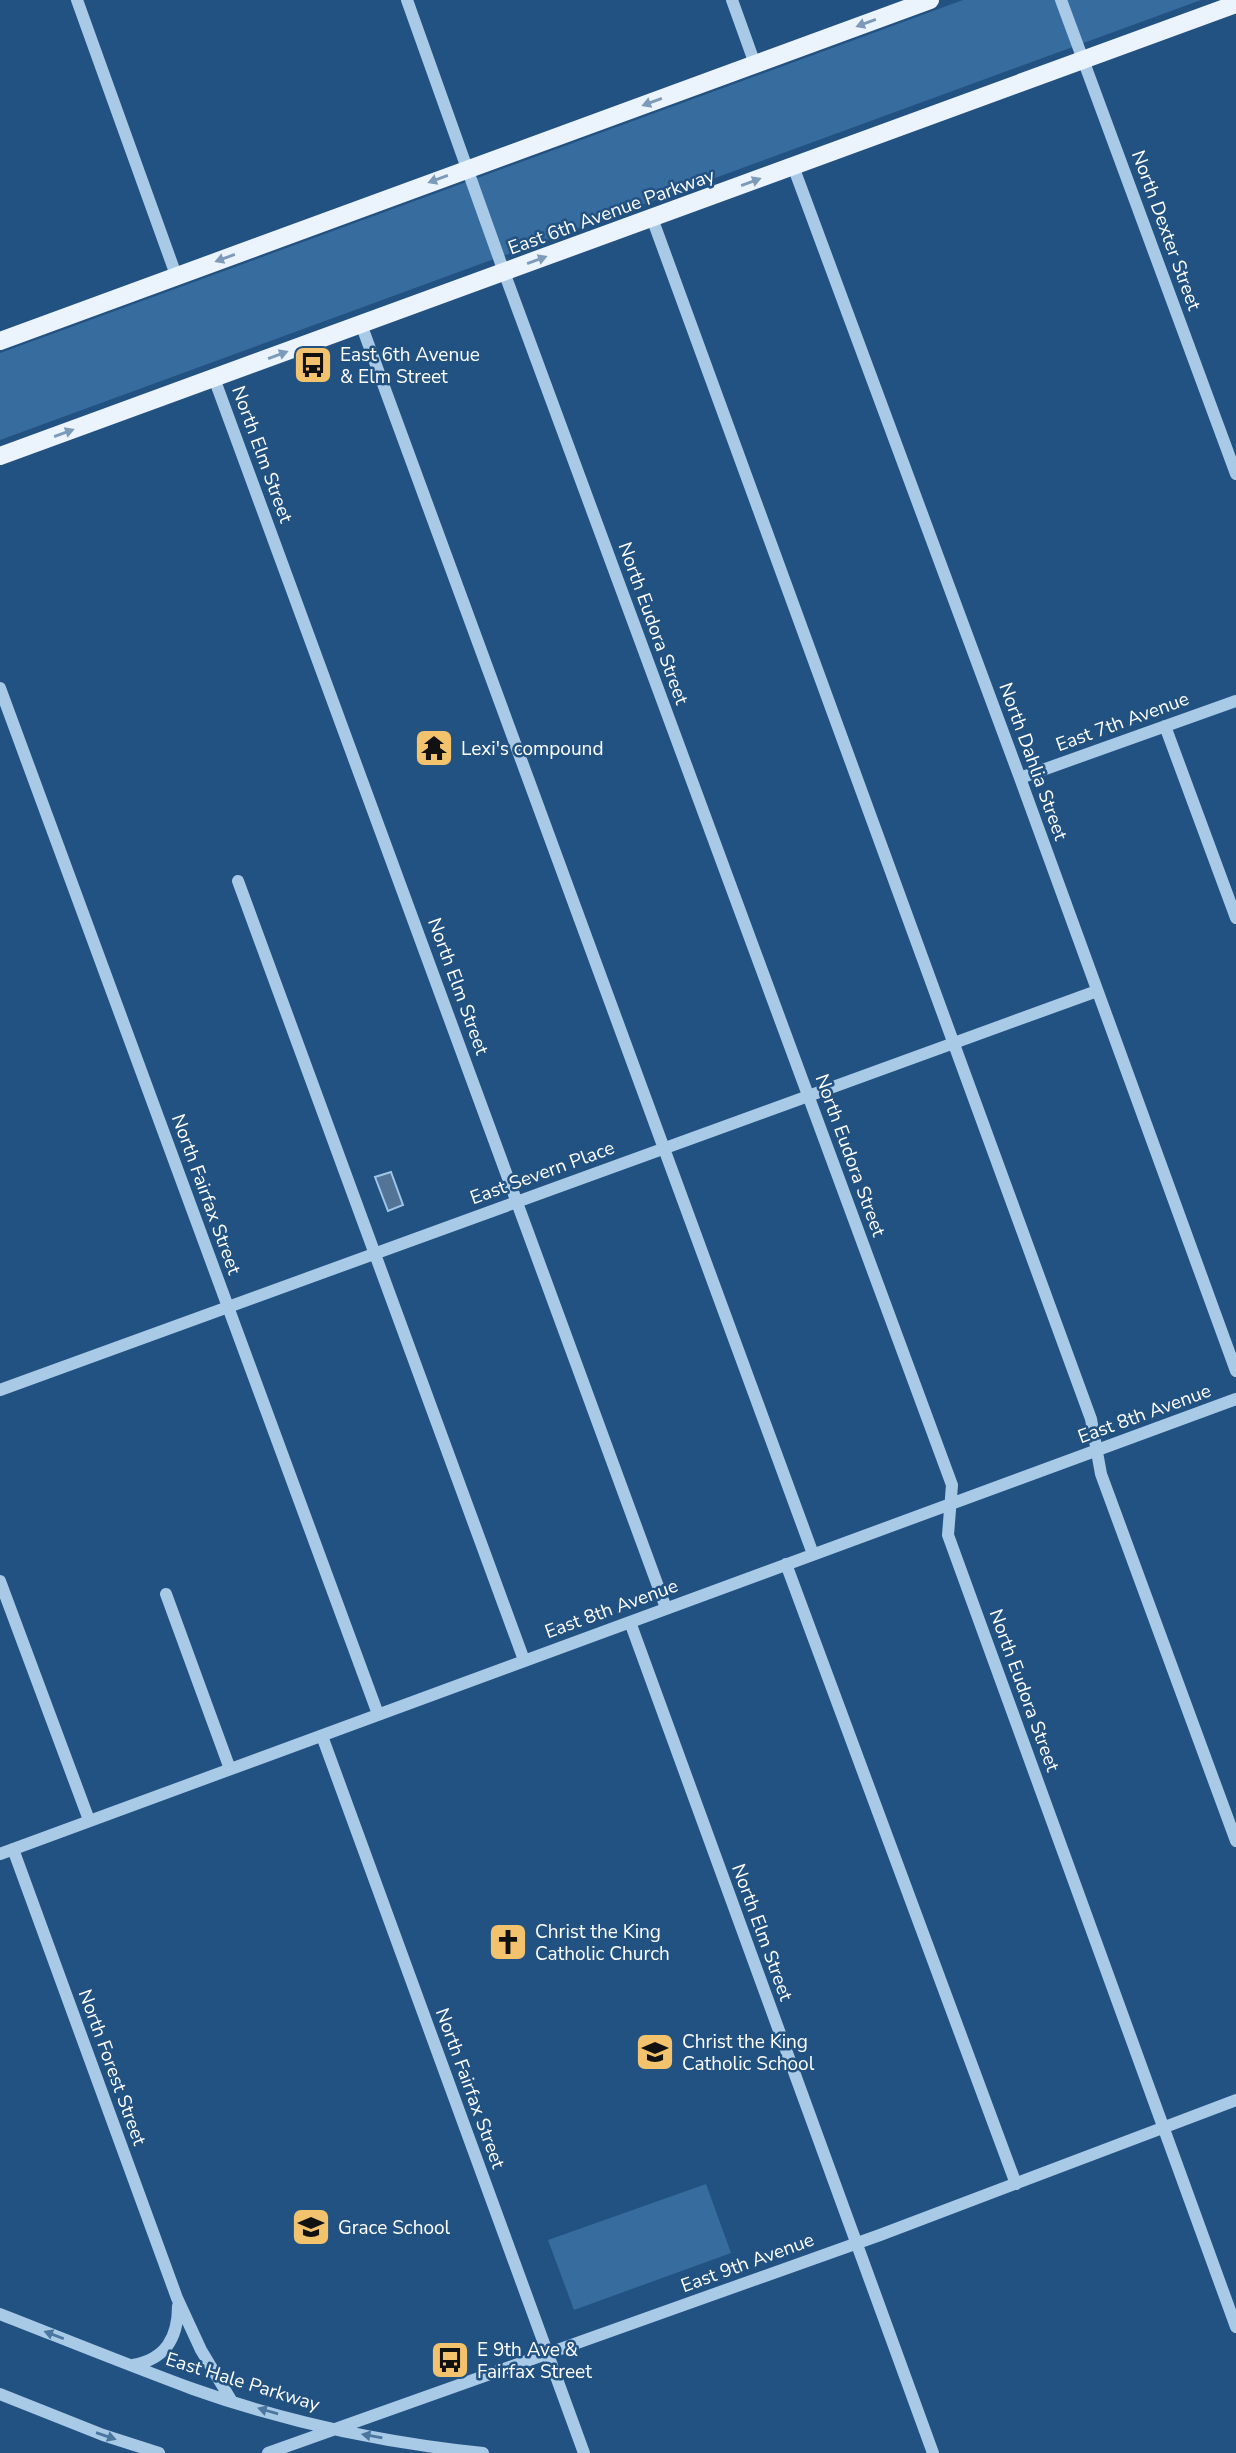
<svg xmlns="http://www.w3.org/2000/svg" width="1236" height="2453" viewBox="0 0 1236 2453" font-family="'Nunito Sans',sans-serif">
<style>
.green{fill:#376c9f}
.water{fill:#537496;stroke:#9dc5e8;stroke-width:2}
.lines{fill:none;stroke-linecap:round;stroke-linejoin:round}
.minor{stroke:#a9cae7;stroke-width:12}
.major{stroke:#ebf3fd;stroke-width:18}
.oneway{fill:#7c9ab9}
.oneway2{fill:#4a76a0}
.labels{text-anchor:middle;stroke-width:5;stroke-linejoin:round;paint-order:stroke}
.street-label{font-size:19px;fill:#fff;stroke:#225281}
.poi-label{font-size:19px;fill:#fff;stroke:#225281;text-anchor:start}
</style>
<rect width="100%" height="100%" fill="#225281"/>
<path class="green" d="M963 0H1201L0 440V353Z
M706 2184 731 2253 574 2310 548 2240Z"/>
<path class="water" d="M391 1172 403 1205 388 1211 375 1177Z"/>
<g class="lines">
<path class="minor" d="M77 0 176 275
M407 0 504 272 952 1485 948 1535 1236 2327
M732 0 755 64
M1061 0 1236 474
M793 166 1020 778 1236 1371
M652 218 1091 1419 1101 1474 1236 1841
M361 324 813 1554
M214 378 666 1608
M0 688 378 1714
M1165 726 1236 918
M1020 778 1236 701
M238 881 524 1660
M0 1390 1097 991
M786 1564 1016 2184
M0 1581 89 1820
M166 1594 230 1769
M630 1622 933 2453
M322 1736 584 2453
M13 1849 177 2298 201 2350 231 2400
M0 1854 1236 1399
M0 2314C64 2339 128 2365 193 2389 286 2422 386 2443 483 2453
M133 2365C166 2359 178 2337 178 2306
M0 2394 103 2435 159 2453
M268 2453 880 2235 1236 2100"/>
<path class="major" d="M0 341 930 0
M0 456 1236 4"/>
</g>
<defs><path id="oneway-solid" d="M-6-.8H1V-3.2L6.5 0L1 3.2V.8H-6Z" transform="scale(1.75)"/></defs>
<g class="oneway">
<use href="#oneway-solid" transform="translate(866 23) rotate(160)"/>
<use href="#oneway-solid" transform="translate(652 102) rotate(160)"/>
<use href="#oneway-solid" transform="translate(438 179) rotate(160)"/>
<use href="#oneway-solid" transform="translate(751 182) rotate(-20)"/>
<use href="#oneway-solid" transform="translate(225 258) rotate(160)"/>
<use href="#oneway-solid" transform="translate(537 260) rotate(-20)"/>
<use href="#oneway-solid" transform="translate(278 355) rotate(-20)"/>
<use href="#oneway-solid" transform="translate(64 433) rotate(-20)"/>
</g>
<g class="oneway2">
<use href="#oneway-solid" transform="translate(54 2335) rotate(-159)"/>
<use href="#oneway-solid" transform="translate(268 2411) rotate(-164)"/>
<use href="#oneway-solid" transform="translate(106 2436) rotate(19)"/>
<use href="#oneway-solid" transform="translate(372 2436) rotate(-170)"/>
</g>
<defs>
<g id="bus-square" transform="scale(2.0125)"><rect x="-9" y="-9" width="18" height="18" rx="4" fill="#f3c26c" stroke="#225281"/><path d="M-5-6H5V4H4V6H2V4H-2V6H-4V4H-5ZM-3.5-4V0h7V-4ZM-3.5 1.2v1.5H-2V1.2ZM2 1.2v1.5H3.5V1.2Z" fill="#111"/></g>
<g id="temple-square" transform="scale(2.0125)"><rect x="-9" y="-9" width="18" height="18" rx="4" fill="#f3c26c" stroke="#225281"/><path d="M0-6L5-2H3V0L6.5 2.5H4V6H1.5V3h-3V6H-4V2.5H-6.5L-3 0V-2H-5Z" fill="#111"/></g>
<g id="church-square" transform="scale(2.0125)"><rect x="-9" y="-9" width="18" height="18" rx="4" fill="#f3c26c" stroke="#225281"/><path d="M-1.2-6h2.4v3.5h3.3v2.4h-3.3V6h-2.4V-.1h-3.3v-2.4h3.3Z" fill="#111"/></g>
<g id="school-square" transform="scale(2.0125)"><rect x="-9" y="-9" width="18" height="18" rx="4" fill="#f3c26c" stroke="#225281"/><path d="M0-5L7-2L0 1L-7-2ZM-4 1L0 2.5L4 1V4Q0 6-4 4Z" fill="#111"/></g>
</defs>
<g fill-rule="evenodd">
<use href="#bus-square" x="313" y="365"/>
<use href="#temple-square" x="434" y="748"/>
<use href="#church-square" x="508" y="1942"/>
<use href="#school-square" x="655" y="2052"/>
<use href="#school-square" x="311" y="2227"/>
<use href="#bus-square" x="450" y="2360"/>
</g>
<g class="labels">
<g class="street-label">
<text transform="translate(611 211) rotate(-20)" y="7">East 6th Avenue Parkway</text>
<text transform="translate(1167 230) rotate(70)" y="7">North Dexter Street</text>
<text transform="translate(263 454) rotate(70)" y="7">North Elm Street</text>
<text transform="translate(654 623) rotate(70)" y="7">North Eudora Street</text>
<text transform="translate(1122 721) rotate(-20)" y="7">East 7th Avenue</text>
<text transform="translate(1034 761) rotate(70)" y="7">North Dahlia Street</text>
<text transform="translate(459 986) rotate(70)" y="7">North Elm Street</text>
<text transform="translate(851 1155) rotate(70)" y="7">North Eudora Street</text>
<text transform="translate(542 1172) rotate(-20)" y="7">East Severn Place</text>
<text transform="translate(207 1194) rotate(70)" y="7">North Fairfax Street</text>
<text transform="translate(1144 1413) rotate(-20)" y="7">East 8th Avenue</text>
<text transform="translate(611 1608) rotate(-20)" y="7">East 8th Avenue</text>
<text transform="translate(1025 1690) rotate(70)" y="7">North Eudora Street</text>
<text transform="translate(763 1932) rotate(70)" y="7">North Elm Street</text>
<text transform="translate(113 2067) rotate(70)" y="7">North Forest Street</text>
<text transform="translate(471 2088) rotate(70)" y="7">North Fairfax Street</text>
<text transform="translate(747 2262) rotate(-20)" y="7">East 9th Avenue</text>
<text transform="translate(243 2381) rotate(17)" y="7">East Hale Parkway</text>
</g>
<g class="poi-label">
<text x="340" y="361">East 6th Avenue<tspan x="340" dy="22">&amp; Elm Street</tspan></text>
<text x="461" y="755">Lexi's compound</text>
<text x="535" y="1938">Christ the King<tspan x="535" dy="22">Catholic Church</tspan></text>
<text x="682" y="2048">Christ the King<tspan x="682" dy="22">Catholic School</tspan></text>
<text x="338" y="2234">Grace School</text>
<text x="477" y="2356">E 9th Ave &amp;<tspan x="477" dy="22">Fairfax Street</tspan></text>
</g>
</g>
</svg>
